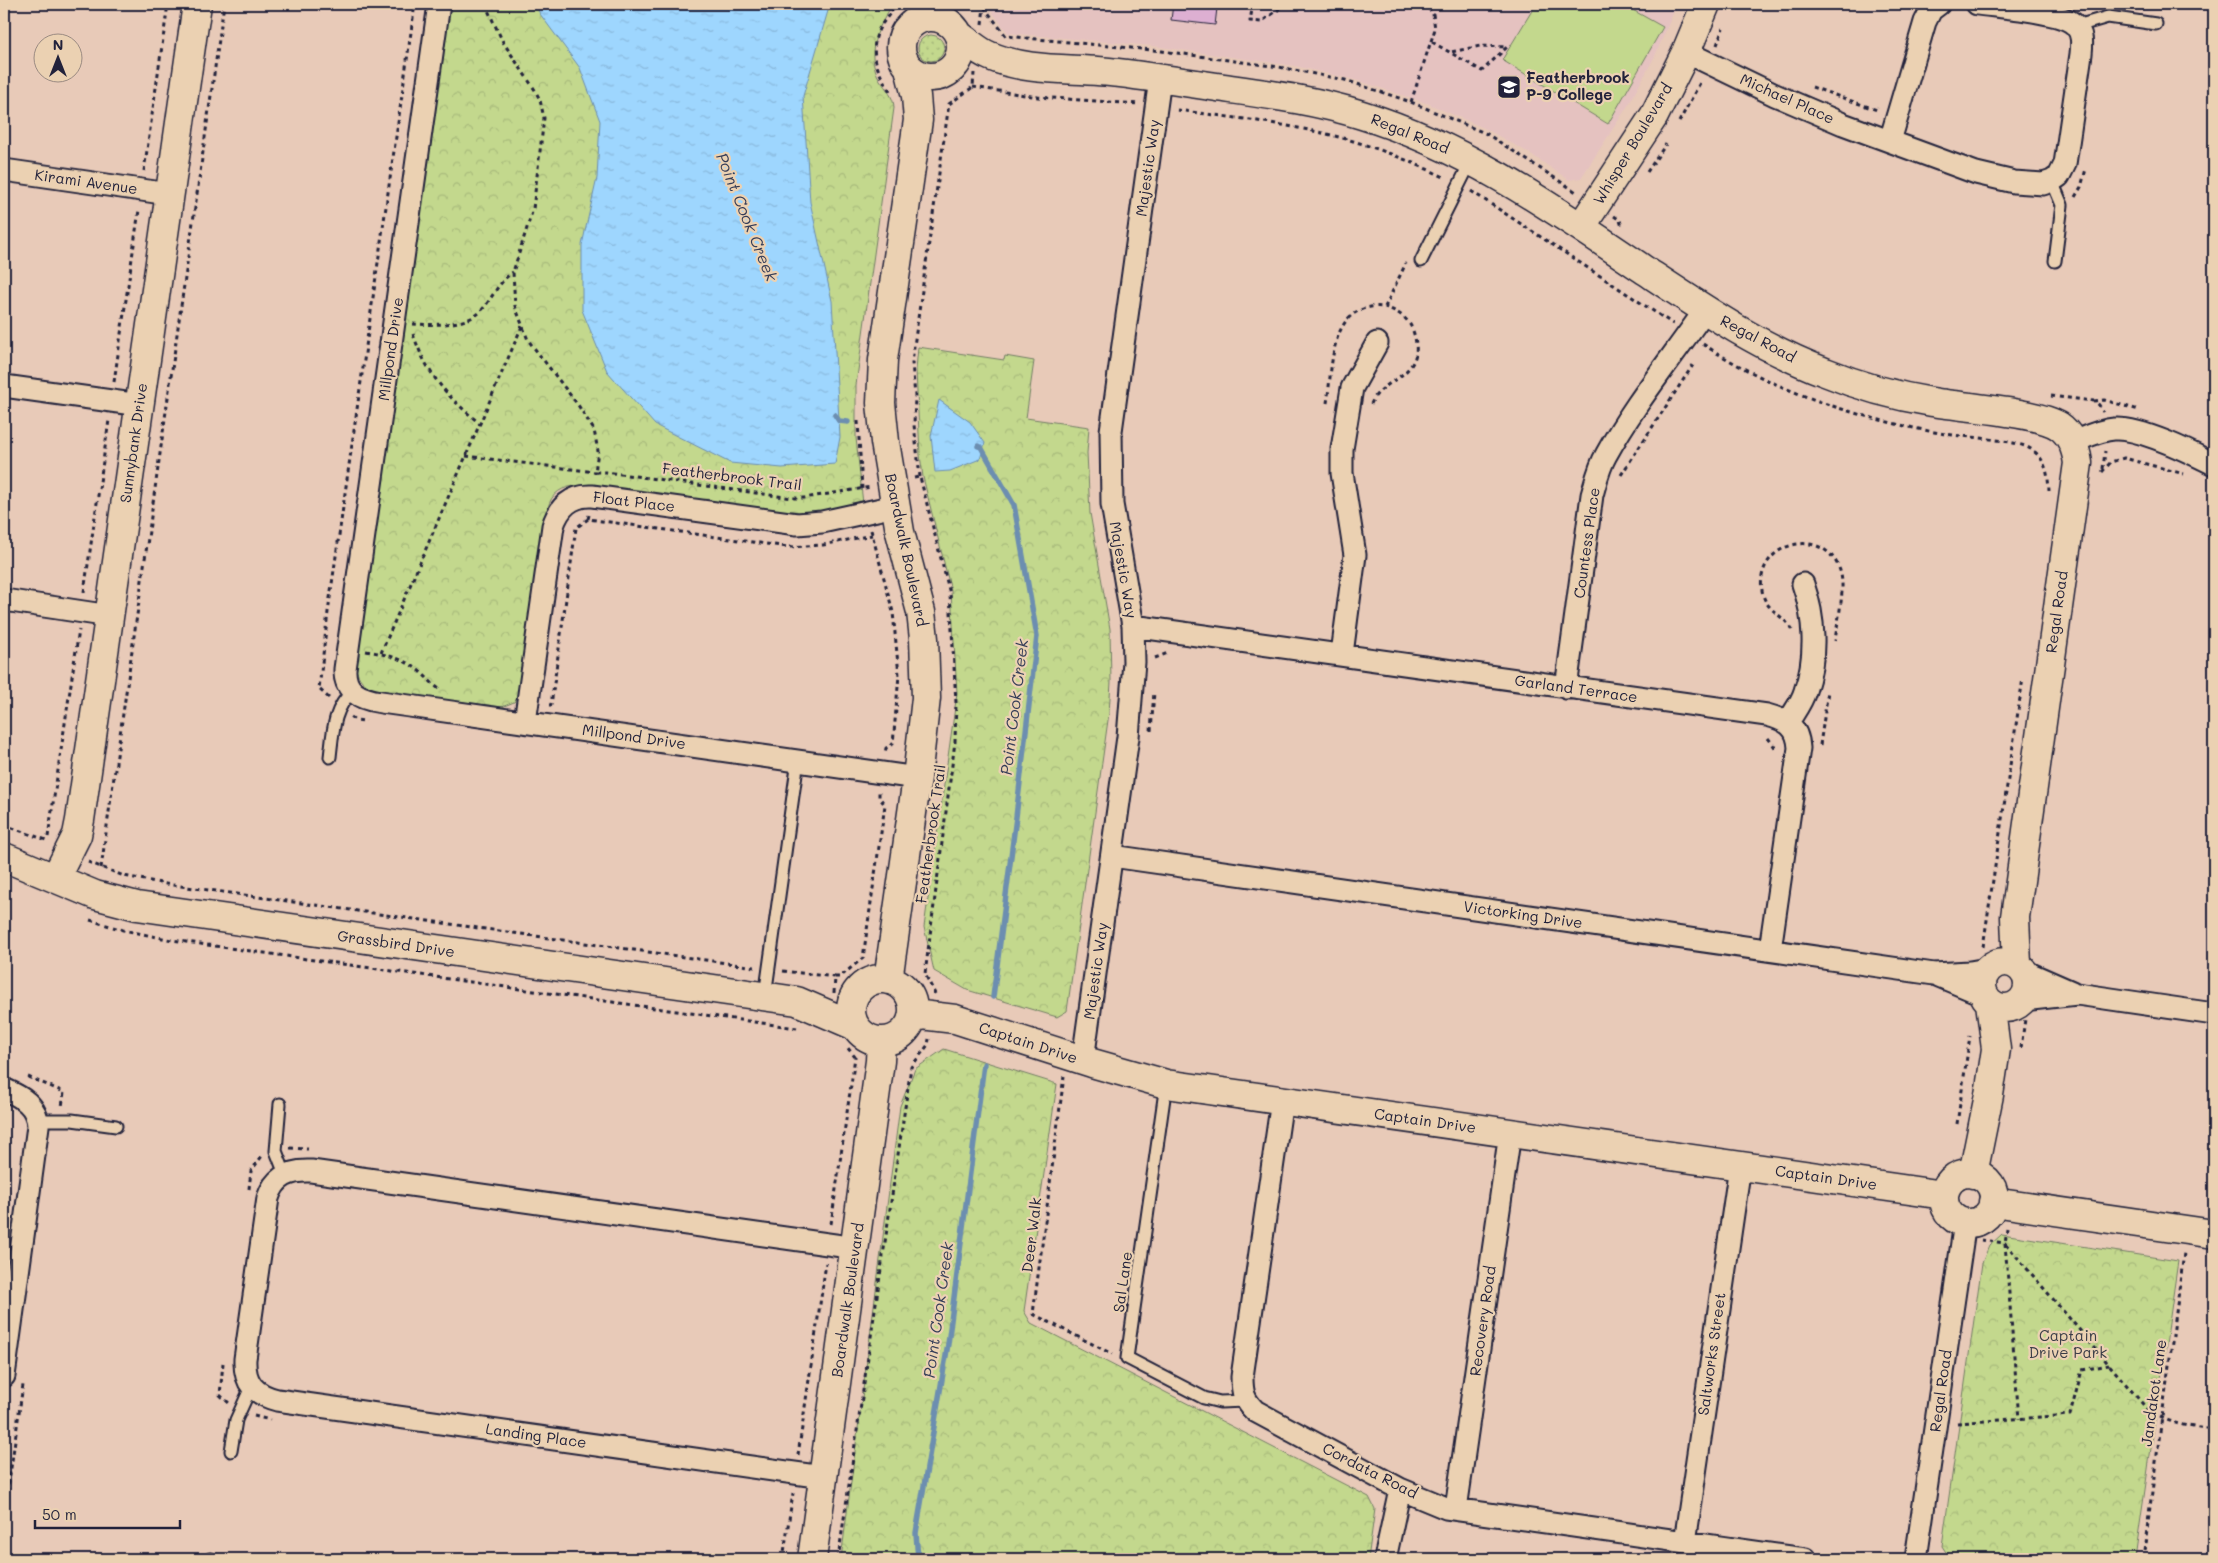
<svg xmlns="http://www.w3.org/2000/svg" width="2218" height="1563" viewBox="0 0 2218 1563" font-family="Mali,sans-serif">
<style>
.built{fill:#e5c2c0}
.park{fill:url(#park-crowns);stroke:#727d64}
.garden{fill:url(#garden-dots);stroke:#727d64}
.pitch{fill:#c3d88d;stroke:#727d64}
.water{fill:url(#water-ripples);stroke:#6c8eb0}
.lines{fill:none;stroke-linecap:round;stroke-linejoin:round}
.stream{stroke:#6c8eb0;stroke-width:5.5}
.building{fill:#ddafd2;stroke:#22223b}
.lane-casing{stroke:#22223b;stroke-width:15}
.street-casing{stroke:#22223b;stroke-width:25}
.secondary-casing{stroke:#22223b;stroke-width:31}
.path{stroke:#22223b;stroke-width:3;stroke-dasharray:4 4;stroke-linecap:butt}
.lane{stroke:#ebd1b2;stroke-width:11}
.street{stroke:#ebd1b2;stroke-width:21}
.secondary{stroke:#ebd1b2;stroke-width:28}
.labels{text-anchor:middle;stroke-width:4.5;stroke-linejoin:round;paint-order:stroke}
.poi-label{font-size:15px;font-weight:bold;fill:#22223b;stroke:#ebd1b2;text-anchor:start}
.street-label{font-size:15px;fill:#22223b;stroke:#ebd1b2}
.park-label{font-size:15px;fill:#3a3d47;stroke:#ebd1b2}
.water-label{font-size:16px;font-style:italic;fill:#353d58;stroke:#ebd1b2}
</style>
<defs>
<pattern id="park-crowns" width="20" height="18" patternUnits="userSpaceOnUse" patternTransform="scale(1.25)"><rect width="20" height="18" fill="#c3d88d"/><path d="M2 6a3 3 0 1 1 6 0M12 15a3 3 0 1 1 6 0" fill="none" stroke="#a7b97b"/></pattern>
<pattern id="garden-dots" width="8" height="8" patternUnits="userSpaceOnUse" patternTransform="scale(1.25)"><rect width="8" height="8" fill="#c3d88d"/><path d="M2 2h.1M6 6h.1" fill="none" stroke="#a7b97b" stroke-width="1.8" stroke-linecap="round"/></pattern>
<pattern id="water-ripples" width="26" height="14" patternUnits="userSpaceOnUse" patternTransform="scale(1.25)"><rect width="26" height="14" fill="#9ed6fe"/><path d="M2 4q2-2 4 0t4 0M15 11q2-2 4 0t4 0" fill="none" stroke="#88b7db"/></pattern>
</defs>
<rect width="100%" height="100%" fill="#e8cab8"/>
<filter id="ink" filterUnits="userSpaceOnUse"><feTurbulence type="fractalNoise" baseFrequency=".02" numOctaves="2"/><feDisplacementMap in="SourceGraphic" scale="10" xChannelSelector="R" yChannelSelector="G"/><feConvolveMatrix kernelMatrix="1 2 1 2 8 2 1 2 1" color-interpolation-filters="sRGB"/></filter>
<g filter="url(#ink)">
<path class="built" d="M986 4H1677L1655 56 1629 104 1581 178 1569 180 1529 153 1486 129 1429 104 1359 81 1295 66 1153 46 1008 33Z"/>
<path class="park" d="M448 4H893C878 27 864 53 880 80 886 89 894 97 894 108L856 385V438L863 504 820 513 779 514 578 486C563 486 551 493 548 508L521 692 514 702 502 707 383 692C367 687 358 682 355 665Z
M918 347 1004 360 1005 356 1034 361 1026 418 1089 427 1087 453 1090 513 1110 629 1111 682 1109 713 1067 1011 1057 1017 967 990 934 971 924 927 957 693 951 591 923 477 920 455 916 370Z
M944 1049 1057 1084 1024 1311 1031 1323 1369 1497 1375 1509 1368 1559H841L900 1106 915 1069Z
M2002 1234 2178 1261 2135 1559H1967L1949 1557 1942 1546 1982 1263 1989 1246Z"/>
<path class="garden" d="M918 48a13 13 0 1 1 26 0a13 13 0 1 1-26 0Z"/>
<path class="pitch" d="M1536 4H1622L1663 27 1608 124 1502 60Z"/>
<path class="water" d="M535 4H830L803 96 810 202 832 301 840 437 835 464 782 468 730 463 655 425 607 371 582 310V245L597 178 600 121 580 68 540 14Z
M939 400 970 422 985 443 980 459 950 471 935 472 931 436Z"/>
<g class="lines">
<path class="stream" d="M835 415 839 421 848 422
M978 446 981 447 1014 505 1037 636 1016 817 993 997
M918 1559 916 1533 948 1344 984 1064"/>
</g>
<path class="building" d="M1173 4 1217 8 1215 25 1171 20Z"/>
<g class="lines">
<g class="lane-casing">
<path id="lane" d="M2077 26 2108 17 2156 24
M2052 181 2062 205 2055 261
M1421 261 1471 161
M330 757C333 732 333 709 352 692
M765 996 798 760
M1166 1084 1127 1358 1204 1398 1220 1402 1245 1401
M280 1104 276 1151 285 1174
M38 1120H72L116 1126
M231 1451 236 1420 251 1387
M210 1559H211"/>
</g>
<g class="street-casing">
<path id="street" d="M439 4 345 669C344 692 360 699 381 702L917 778
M1686 52 1775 95 1843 124 1976 173 2014 182 2043 184 2052 181 2059 176 2065 164 2081 54C2082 44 2083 33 2075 25 2062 11 1998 7 1977 4
M1890 141 1925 22 1931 10 1939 4
M4 170 169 194
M4 386 140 405
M2073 442C2086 437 2100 430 2114 429 2140 427 2190 452 2214 464
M4 600 110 616
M1133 626 1767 715C1786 720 1798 726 1799 748L1770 950
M1342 654 1355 555 1342 473V449L1352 388 1377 343
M1566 688 1592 495C1596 481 1599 467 1606 455 1634 404 1672 358 1705 310
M525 722 553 526C559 507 571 495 592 496L797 524 822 522 895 506
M1788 722C1794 712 1802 702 1805 691 1817 656 1815 618 1803 584
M1112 856 1934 974 1970 972 1987 969
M2024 971 2072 992
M1939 976 1984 995
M2022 1000 2077 994 2214 1014
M1083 1060 1128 737 1134 662 1133 626 1112 504 1111 431 1160 79
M4 1089C22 1097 37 1105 38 1126L4 1376
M1282 1100 1242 1377C1242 1393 1244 1400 1255 1411L1400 1489 1446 1508 1805 1559
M823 1477 277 1400C254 1394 244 1383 245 1359L268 1198C275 1176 290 1170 311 1171L856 1248
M1456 1509 1510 1133
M1685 1542 1740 1166
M1385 1559 1400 1489
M1916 1559 1965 1222"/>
</g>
<g class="secondary-casing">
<path id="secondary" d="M901 47a30 30 0 1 1 60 0a30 30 0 1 1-60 0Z
M960 36C970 43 979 52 990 56 1030 73 1077 67 1119 73 1151 77 1184 82 1217 87 1266 94 1315 100 1362 115 1466 147 1554 209 1643 269 1702 308 1759 347 1825 372 1859 386 1896 396 1932 402 1962 407 2038 412 2059 426 2072 435 2076 449 2078 463L2015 917 2017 965
M1581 227 1654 116 1686 52 1706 4
M4 857 95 895 137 906 797 1001 855 1026
M56 877 77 835 80 820 197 4
M1982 985a23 23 0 1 1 46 0a23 23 0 1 1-46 0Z
M851 1010a31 31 0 1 1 62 0a31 31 0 1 1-62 0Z
M888 980 917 778 926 698 924 639 921 612 900 532 885 442 881 403 883 360 918 120 916 96 909 68
M913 1014 955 1019 1092 1063 1166 1084 1944 1195
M1944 1198a25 25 0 1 1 50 0a25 25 0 1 1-50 0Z
M1973 1174 1989 1095 1996 1049 1990 1003
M1993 1202 2214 1234
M812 1559 880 1061 881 1041"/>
</g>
<path class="path" d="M485 4 503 42 535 90 540 100 544 118 533 209 513 272 515 306 528 340 578 405 594 430 598 451 595 472H606L792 498H804L871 487
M1253 4 1250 21 1261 22 1278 10 1282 4
M984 7 1006 36 1162 51 1279 67 1345 80 1411 102 1487 134 1578 193
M982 24 984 7 982 4
M1432 42 1482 71 1507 47 1480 46 1451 52
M1717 45 1723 28
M973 87 1038 97 1138 104
M1812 87 1877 110 1878 107
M890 91C877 72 868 50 880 27 885 19 892 12 896 4
M1411 102 1435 29 1433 14 1425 4
M1177 110C1235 118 1293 124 1350 140 1383 150 1415 163 1446 178
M1679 122 1701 81
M144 171 168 4
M1647 172 1666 144
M1471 191 1673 324
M2075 197 2081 187 2086 169
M1614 216 1620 220 1622 227
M413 324C431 325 468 326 481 311 492 299 498 282 513 272
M413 334C428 376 445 394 479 423
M1703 344C1772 390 1854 417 1934 432 1964 438 1996 437 2025 446 2045 455 2048 471 2049 491
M114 382 139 210
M2051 396 2094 401 2099 405 2103 412
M2094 401 2104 400 2139 410
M1327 403C1333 364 1329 301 1385 307L1406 263
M1371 404C1381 377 1427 378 1414 334 1410 319 1399 312 1385 307
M858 421 862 489
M2209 438 2214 428
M466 456 595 472V474
M2103 469 2105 451
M2102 472 2111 462 2124 458 2184 474
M1621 475 1693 365
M920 477 914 425 915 396 912 363 914 346 949 104 973 87 974 73
M914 478 920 477 950 594 956 703 955 742 925 974 935 994
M589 515 588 519 788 547 823 545 872 535
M871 530 893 612 899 675 893 744 886 748 885 753
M84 592 109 420
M1792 630C1785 616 1768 612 1763 595 1750 545 1821 523 1839 568 1847 586 1837 622 1835 641
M366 651C385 654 403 658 418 670 426 676 431 683 439 689
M381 653 522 326
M1155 658 1168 653
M329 698 319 689 328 612 415 4
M549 705H551L576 528 588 519
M351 717 355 720 366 721
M1151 731 1154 692
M1768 738 1777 750
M1820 745 1828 691
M4 825 49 841
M48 837 79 630
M88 862 124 876 166 884 755 967
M101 868 224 4
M90 920 123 930 172 940 797 1028
M1983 947 2023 678
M783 971 835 977
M834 993 835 977H840L863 958 885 805 879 797V792
M2021 1048 2025 1019
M1064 1076 1033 1314 1112 1354
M28 1077 64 1092 62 1107
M1957 1124 1970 1036
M290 1148 308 1149
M249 1189 251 1171 262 1156
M831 1224 855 1057 847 1047
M2007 1228 2005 1243 2148 1410C2166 1424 2192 1427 2214 1430
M1981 1240 2005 1243 2019 1419
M223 1363 220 1395 229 1403
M254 1416 270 1420
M1957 1423 2070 1415 2082 1370 2109 1365
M798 1455 826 1263
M4 1516 23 1385
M783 1559 793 1493
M838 1559 911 1067 928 1045 929 1039
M2143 1559 2184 1253"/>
<use href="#lane" class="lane"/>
<use href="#street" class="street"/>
<use href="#secondary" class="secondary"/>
</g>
</g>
<defs>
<g id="school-square" transform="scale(1.25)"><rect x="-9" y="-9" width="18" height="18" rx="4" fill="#22223b" stroke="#ebd1b2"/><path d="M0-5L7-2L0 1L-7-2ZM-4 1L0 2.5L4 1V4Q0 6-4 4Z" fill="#fff"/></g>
</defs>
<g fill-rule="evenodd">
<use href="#school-square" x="1509" y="87"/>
</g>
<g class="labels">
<g class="poi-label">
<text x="1526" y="83">Featherbrook<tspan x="1526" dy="17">P-9 College</tspan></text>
</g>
<g class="street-label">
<text transform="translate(1787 99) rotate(24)" y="5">Michael Place</text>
<text transform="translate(1410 134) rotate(22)" y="5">Regal Road</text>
<text transform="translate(1633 144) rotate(-59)" y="5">Whisper Boulevard</text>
<text transform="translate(1148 168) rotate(-82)" y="5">Majestic Way</text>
<text transform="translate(86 182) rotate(8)" y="5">Kirami Avenue</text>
<text transform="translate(1758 339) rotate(28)" y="5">Regal Road</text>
<text transform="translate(391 349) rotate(-82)" y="5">Millpond Drive</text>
<text transform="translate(134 443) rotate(-82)" y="5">Sunnybank Drive</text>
<text transform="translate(732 477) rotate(7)" y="5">Featherbrook Trail</text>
<text transform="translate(634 502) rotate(7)" y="5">Float Place</text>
<text transform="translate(1587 543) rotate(-82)" y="5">Countess Place</text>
<text transform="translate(906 550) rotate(78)" y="5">Boardwalk Boulevard</text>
<text transform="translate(1123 570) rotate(80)" y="5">Majestic Way</text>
<text transform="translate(2057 612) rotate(-82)" y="5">Regal Road</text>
<text transform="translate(1576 689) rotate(8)" y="5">Garland Terrace</text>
<text transform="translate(634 737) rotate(8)" y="5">Millpond Drive</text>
<text transform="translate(931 834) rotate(-82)" y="5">Featherbrook Trail</text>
<text transform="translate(1523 915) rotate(8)" y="5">Victorking Drive</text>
<text transform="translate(396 944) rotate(8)" y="5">Grassbird Drive</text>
<text transform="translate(1096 971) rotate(-82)" y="5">Majestic Way</text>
<text transform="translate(1028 1043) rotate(18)" y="5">Captain Drive</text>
<text transform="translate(1425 1121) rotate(8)" y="5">Captain Drive</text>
<text transform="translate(1826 1178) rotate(8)" y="5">Captain Drive</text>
<text transform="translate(1032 1235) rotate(-83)" y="5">Deer Walk</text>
<text transform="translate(1123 1282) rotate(-82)" y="5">Sal Lane</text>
<text transform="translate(848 1300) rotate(-82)" y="5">Boardwalk Boulevard</text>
<text transform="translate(1483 1321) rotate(-82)" y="5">Recovery Road</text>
<text transform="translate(1712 1354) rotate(-82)" y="5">Saltworks Street</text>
<text transform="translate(1941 1391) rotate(-82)" y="5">Regal Road</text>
<text transform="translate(2154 1393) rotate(-82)" y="5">Jandakot Lane</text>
<text transform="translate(536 1436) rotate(8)" y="5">Landing Place</text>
<text transform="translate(1370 1471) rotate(27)" y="5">Cordata Road</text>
</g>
<g class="park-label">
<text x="2068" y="1341">Captain<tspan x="2068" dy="17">Drive Park</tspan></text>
</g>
<g class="water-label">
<text transform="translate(747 217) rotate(68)" y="6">Point Cook Creek</text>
<text transform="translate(1014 707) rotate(-83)" y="6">Point Cook Creek</text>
<text transform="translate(938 1310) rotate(-82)" y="6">Point Cook Creek</text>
</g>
</g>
<rect width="2218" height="1563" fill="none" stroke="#ebd1b2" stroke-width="20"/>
<rect x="10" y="10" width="2198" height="1543" fill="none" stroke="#22223b" stroke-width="2" filter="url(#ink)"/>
<g transform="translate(58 58)"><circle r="24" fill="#ebd1b2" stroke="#9b8b82"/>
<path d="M0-4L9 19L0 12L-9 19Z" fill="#22223b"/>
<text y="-8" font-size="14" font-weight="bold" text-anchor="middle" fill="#22223b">N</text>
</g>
<path d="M35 1520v8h145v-8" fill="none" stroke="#22223b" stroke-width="2.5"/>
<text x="42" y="1520" font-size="15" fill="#22223b" stroke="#ebd1b2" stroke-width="4" paint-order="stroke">50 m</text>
</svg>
